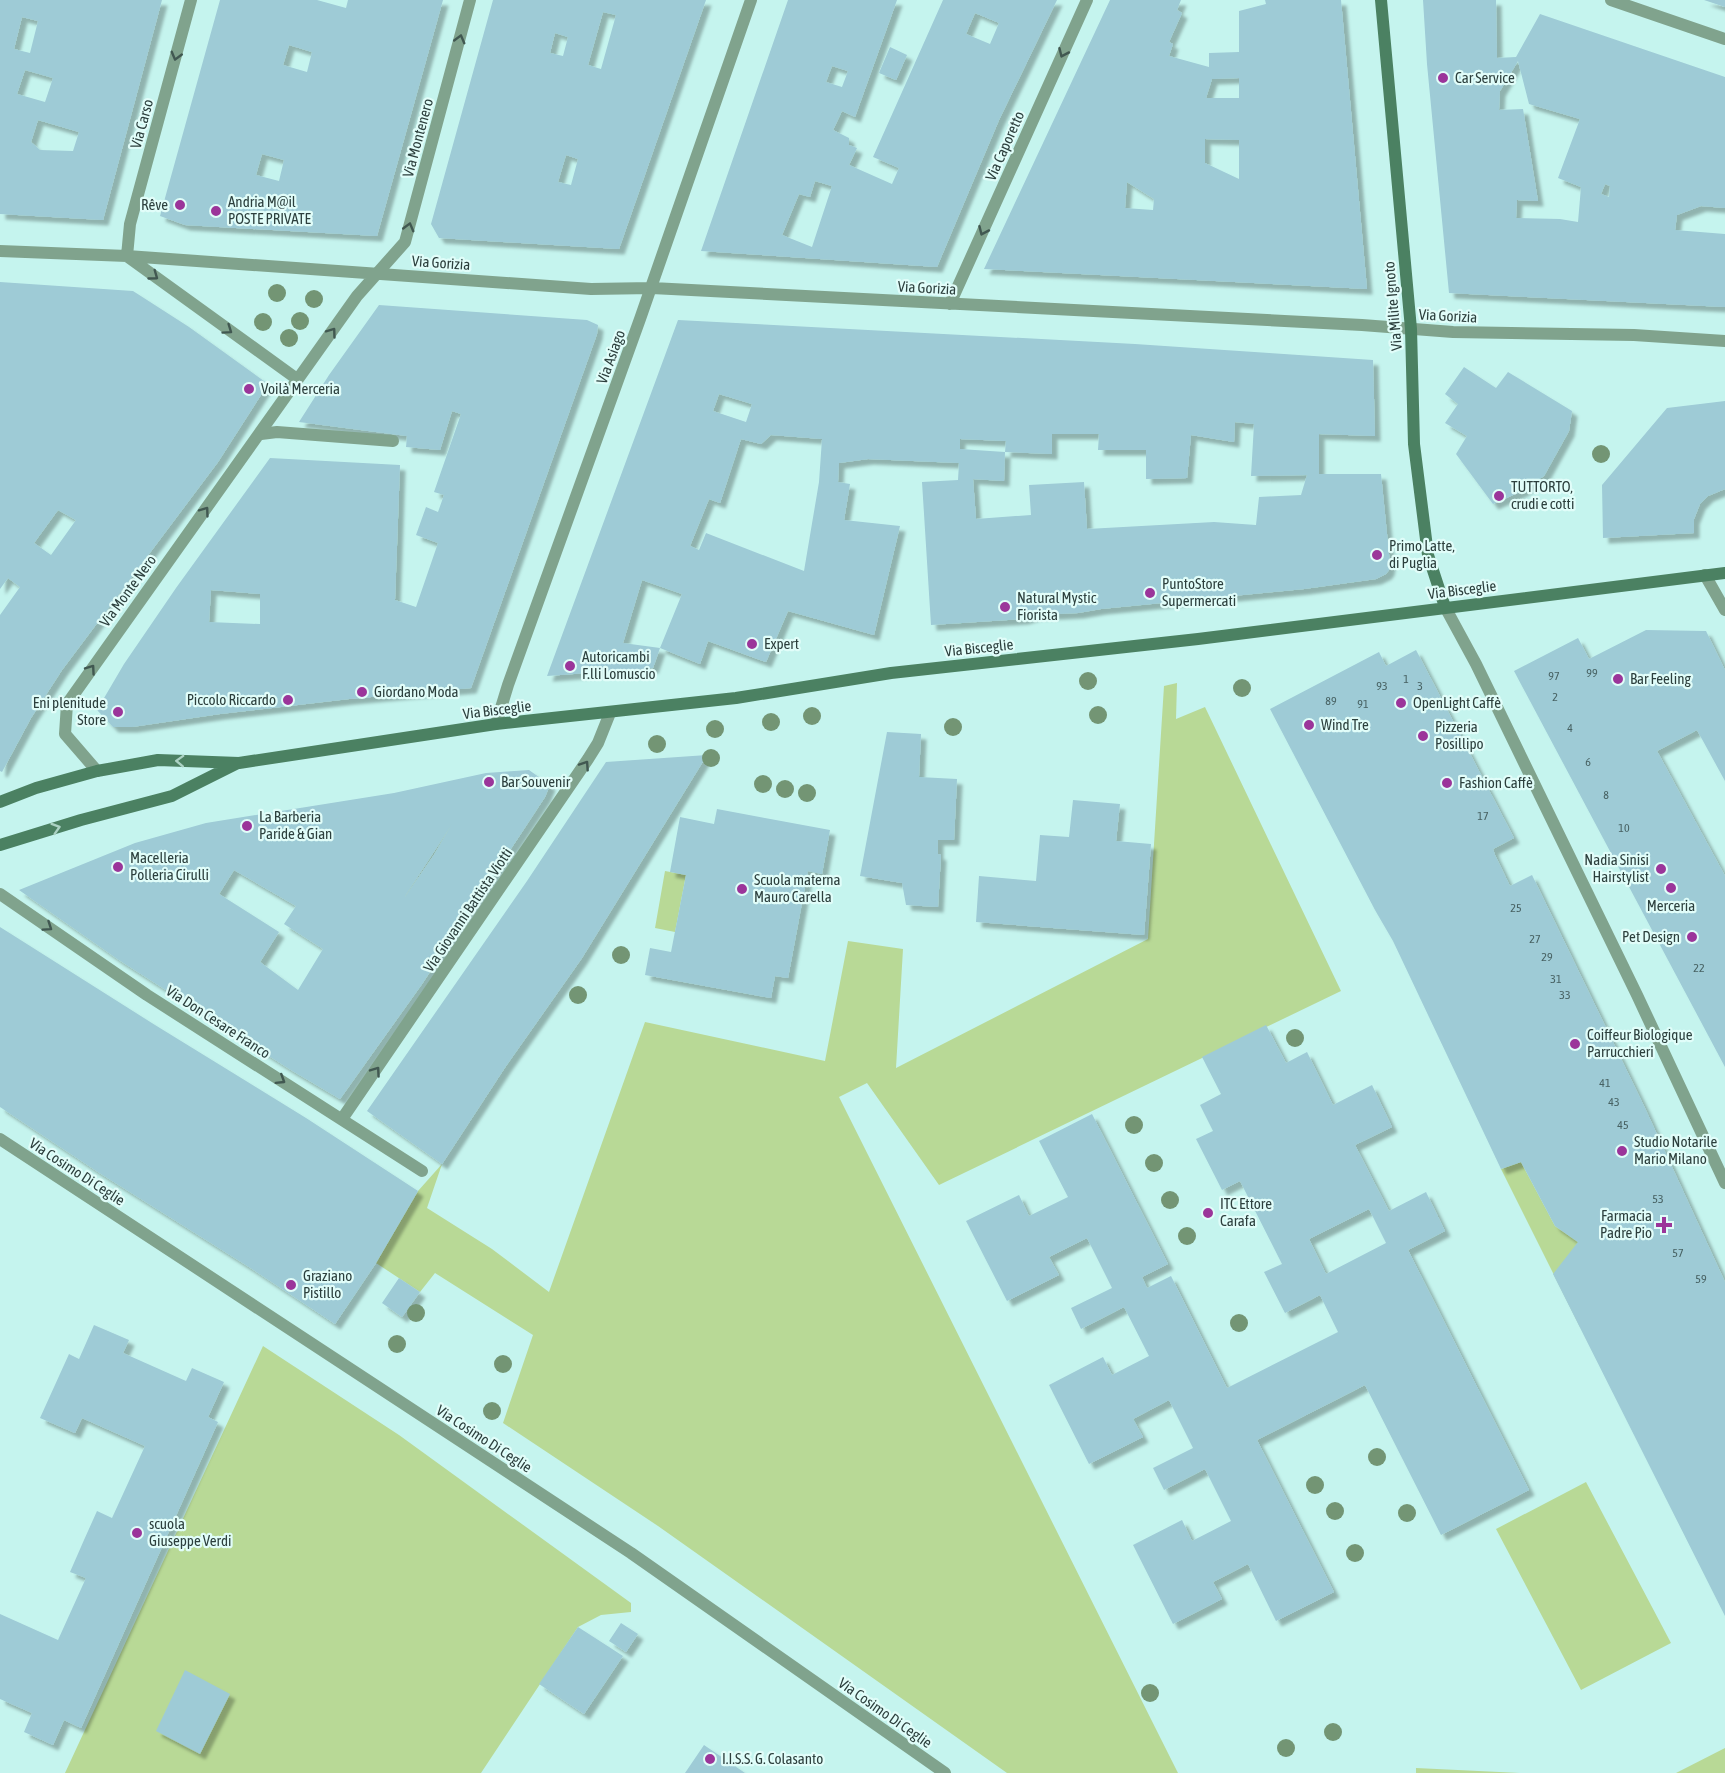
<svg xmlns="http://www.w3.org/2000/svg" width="1725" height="1773" viewBox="0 0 1725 1773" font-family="'Asap Condensed',sans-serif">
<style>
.green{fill:#b8d996}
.building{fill:#9ecbd6;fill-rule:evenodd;filter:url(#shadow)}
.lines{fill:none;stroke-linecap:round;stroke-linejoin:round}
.lane{stroke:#80a38d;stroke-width:12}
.street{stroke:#80a38d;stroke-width:12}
.secondary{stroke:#4b8162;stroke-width:12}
.tree{fill:#739574}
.oneway{stroke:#415851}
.oneway2{stroke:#acd2c4}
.poi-dot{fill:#9b359a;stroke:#e1fdf9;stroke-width:2}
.labels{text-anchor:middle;stroke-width:4.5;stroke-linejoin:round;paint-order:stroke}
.number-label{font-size:12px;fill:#486263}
.poi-label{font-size:15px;fill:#2c3f3d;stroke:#e1fdf9;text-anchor:start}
.street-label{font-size:15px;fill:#2c3f3d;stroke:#e1fdf9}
</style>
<defs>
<filter id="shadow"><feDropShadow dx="5.5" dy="5.5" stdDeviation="1.5" flood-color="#0004"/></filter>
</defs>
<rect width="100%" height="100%" fill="#c5f4ee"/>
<path class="green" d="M1177 683 1176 719 1205 707 1341 991 939 1185 867 1083 839 1097 1178 1773H1007L658 1526 503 1423 533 1335 435 1273 420 1292 376 1263 418 1191 442 1164 427 1208 492 1249 549 1292 645 1022 825 1061 848 941 903 949 896 1068 1148 939 1164 686Z
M665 871 686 875 675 932 655 928Z
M1659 1139 1580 1327 1501 1169 1521 1162 1555 1226 1578 1242Z
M263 1346 399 1435 631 1603V1612L601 1615 578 1627 481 1773H65Z
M1586 1482 1671 1643 1581 1690 1496 1529Z
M1725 1748V1773H1676Z
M1416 1768 1520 1773H1416Z"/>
<path class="building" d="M0 0H162L103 220 0 214ZM22 17 38 21 30 53 14 49ZM25 70 53 78 45 102 17 94ZM38 120 79 132 73 151 40 150 31 142Z
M220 0H317L346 8 348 0H443L377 236 185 225 160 216ZM289 45 312 52 307 72 283 65ZM262 154 284 160 279 181 256 175Z
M493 0H706L619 249 439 238 431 224ZM603 12 616 15 601 69 588 65ZM555 33 568 37 563 56 550 53ZM566 155 578 159 571 185 558 182Z
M788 0H897L855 117 842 111 833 130 849 138V145L857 148 849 165 892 184 899 168 873 157 943 0H1057L999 120 937 267 701 251ZM975 13 999 23 990 44 966 34ZM832 66 848 71 842 87 826 82ZM815 181 832 186 812 247 782 235 799 194 810 197Z
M1110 0H1181L1177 10 1182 13 1169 42 1173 44 1169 56 1209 67V53L1239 52V11L1266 4 1265 0H1341L1367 289 984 269ZM1239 78V98H1206L1212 79ZM1205 139 1239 140V179L1205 163ZM1127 182 1154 199 1153 210 1125 208Z
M1423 0H1496L1497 58 1516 57 1540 14 1725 77V208L1701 206 1677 215 1675 230 1725 234V307L1449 293 1427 64ZM1518 61 1529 104 1580 119 1558 178 1581 187 1578 222 1560 219 1516 218 1517 200 1538 201 1523 109 1499 110 1500 91ZM1605 184 1610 186 1609 197 1601 194Z
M1704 0H1725V7Z
M890 47 907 55 896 80 879 73Z
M0 282 133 291 189 327 268 384 218 462 62 670 31 718 2 772 0 771V615L20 587 8 578 0 589ZM58 510 76 520 51 555 34 543Z
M379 305 587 320 598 325 597 334 471 688 349 699 220 714 132 727H113L97 710 124 664 176 588 270 458 400 465 395 600 416 607 438 543 416 535 426 507 438 512 444 495 434 492 461 414 452 411 440 450 406 447 407 436 299 422 329 375ZM211 590 260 594V624L209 622Z
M678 320 1135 344 1373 360 1375 436 1319 434V474H1381L1390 564 1389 570 1386 574 1376 579 1304 589 1101 609 1078 613 1036 615 1023 619 931 625 922 482 958 480 959 463 868 459 839 463 838 482 850 484 844 520 900 526 874 635 788 611 766 662 708 641 700 664 660 648 682 594 642 580 623 643 660 648 653 668 547 676ZM719 394 752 404 746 422 713 411ZM1235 422 1254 424 1251 476 1307 475 1301 495 1259 497 1256 525 1214 522 1087 529 1084 482 1029 485 1031 515 976 519 973 479 1004 481 1005 452 1052 454V434H1099L1098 450H1146V479L1187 478 1191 435 1234 442ZM771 435 822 439 819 482 804 571 706 533 699 550 690 546 709 499 720 503 741 439 761 444ZM960 439 1006 441 1005 452 960 449Z
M1464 367 1496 388 1508 372 1572 411 1569 431 1544 476 1522 491 1493 504 1456 454 1467 436 1445 423 1458 404 1445 394Z
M1725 401V489L1708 496 1700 504 1694 519V533L1603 538 1602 485 1667 408Z
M1646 630 1706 631 1725 670V781L1697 730 1657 751 1725 876V1067L1514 671 1578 638 1589 659Z
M1416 650 1514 838 1493 849 1495 855 1510 886 1532 875 1644 1106 1725 1282V1616L1553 1274 1578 1242 1555 1226 1521 1162 1501 1169 1393 941 1375 910 1270 709 1379 652 1386 666Z
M887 732 921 734 919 777 957 779 954 840H938V854L941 855 938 907 906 905 902 883 860 876Z
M707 755 582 958 506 1066 442 1164 367 1111 527 881 606 762Z
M529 770 550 785 545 797 422 984 340 1099 291 1070 119 960 19 890 135 843 206 823 394 793 486 773ZM452 824 434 855 405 897V896ZM234 870 296 906 284 924 323 949 298 990 260 962 279 932 219 894Z
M1073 800 1120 804 1116 841 1151 844 1144 935 976 922 979 876 1036 881 1040 835 1069 837Z
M717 809 830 830 822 874 808 871 788 978 775 976 771 998 645 975 650 948 671 952 686 875 670 872 680 817 714 824Z
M0 927 155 1025 306 1118 418 1191 376 1263 335 1324 249 1267 98 1172 0 1107Z
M1266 1025 1286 1063 1307 1052 1333 1105 1372 1085 1392 1127 1355 1145 1389 1211 1426 1192 1445 1231 1408 1250 1529 1490 1441 1535 1365 1385 1257 1440 1334 1592 1276 1621 1248 1564 1213 1582 1222 1599 1173 1624 1133 1545 1182 1520 1192 1541 1231 1521 1205 1469 1164 1490 1153 1468 1193 1448 1169 1400 1133 1419 1143 1437 1089 1464 1049 1385 1103 1357 1112 1375 1149 1356 1124 1307 1081 1329 1071 1308 1112 1288 1087 1238 1049 1257 1059 1275 1007 1301 966 1221 1019 1195 1029 1216 1068 1197 1039 1141 1092 1114 1168 1264 1142 1277 1147 1288 1171 1276 1227 1388 1338 1332 1320 1295 1285 1313 1264 1272 1282 1264 1240 1181 1222 1190 1196 1139 1213 1131 1200 1105 1221 1094 1202 1057ZM1369 1209 1386 1243 1326 1274 1309 1239Z
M399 1278 420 1292 402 1317 382 1303Z
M94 1325 129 1340 123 1353 186 1381 192 1368 224 1382 208 1417 218 1422 81 1728 64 1720 53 1745 24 1732 32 1713 0 1699V1614L58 1640 86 1578 70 1572 84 1540 97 1511 112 1518 145 1446 82 1418 75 1433 40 1418 69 1354 79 1359Z
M621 1623 638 1634 626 1652 609 1641Z
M578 1627 623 1656 584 1714 539 1684Z
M185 1670 230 1694 200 1754 156 1731Z
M704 1745 745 1773H685Z"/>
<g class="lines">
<path class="lane" d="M261 434 277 432 393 441"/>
<path class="street" d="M1611 0 1725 39
M0 251 127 256 591 289 652 288 1362 325 1453 332 1634 335 1725 341
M127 256 130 224 191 0
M128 257 297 379
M950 304 1087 0
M1705 575 1725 610
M1445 607 1476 664 1637 995 1725 1183
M496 724 508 685 640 319 751 0
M97 771 65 734 67 704 357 296 405 242 470 0
M0 894 147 995 422 1171
M342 1119 588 759 598 743 610 713
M0 1139 631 1553 945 1773"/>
<path class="secondary" d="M1381 0 1411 329 1414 444 1428 555 1445 607
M0 802 36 788 97 771 158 760 239 763 496 724 736 698 891 673 1198 639 1725 573
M0 845 81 820 172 796 236 764"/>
</g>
<g class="tree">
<circle cx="277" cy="293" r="9"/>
<circle cx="314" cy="299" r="9"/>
<circle cx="300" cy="321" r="9"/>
<circle cx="263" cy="322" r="9"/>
<circle cx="289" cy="338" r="9"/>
<circle cx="1601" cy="454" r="9"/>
<circle cx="1088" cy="681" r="9"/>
<circle cx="1242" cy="688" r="9"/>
<circle cx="1098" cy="715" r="9"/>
<circle cx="812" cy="716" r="9"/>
<circle cx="771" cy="722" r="9"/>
<circle cx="953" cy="727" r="9"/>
<circle cx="715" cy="729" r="9"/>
<circle cx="657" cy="744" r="9"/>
<circle cx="711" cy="758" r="9"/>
<circle cx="763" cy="784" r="9"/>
<circle cx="785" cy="789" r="9"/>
<circle cx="807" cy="793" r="9"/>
<circle cx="621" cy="955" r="9"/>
<circle cx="578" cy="995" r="9"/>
<circle cx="1295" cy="1038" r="9"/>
<circle cx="1134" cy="1125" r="9"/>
<circle cx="1154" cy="1163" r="9"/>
<circle cx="1170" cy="1200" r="9"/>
<circle cx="1187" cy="1236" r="9"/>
<circle cx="416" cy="1313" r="9"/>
<circle cx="1239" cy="1323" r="9"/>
<circle cx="397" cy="1344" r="9"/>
<circle cx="503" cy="1364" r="9"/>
<circle cx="492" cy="1411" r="9"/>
<circle cx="1377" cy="1457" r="9"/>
<circle cx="1315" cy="1485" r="9"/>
<circle cx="1335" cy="1511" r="9"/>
<circle cx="1407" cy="1513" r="9"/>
<circle cx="1355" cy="1553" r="9"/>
<circle cx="1150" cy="1693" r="9"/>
<circle cx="1333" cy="1732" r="9"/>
<circle cx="1286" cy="1748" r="9"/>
</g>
<defs><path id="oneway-chevron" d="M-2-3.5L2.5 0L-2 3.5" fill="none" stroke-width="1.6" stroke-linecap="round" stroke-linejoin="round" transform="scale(1.5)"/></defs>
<g class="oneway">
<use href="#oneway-chevron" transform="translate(460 39) rotate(-75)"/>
<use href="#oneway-chevron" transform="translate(1063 53) rotate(114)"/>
<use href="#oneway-chevron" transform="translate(176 56) rotate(105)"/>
<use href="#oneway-chevron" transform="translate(409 227) rotate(-75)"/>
<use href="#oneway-chevron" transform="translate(983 231) rotate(114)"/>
<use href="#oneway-chevron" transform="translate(154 276) rotate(36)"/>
<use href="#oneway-chevron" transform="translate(228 330) rotate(35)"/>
<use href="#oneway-chevron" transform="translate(332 332) rotate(-54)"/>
<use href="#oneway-chevron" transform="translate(205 511) rotate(-54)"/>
<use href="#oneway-chevron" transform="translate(91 669) rotate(-55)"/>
<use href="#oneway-chevron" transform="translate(585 765) rotate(-56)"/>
<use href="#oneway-chevron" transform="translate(48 927) rotate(34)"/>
<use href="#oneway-chevron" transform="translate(376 1071) rotate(-55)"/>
<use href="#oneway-chevron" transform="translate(281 1080) rotate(32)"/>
</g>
<g class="oneway2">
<use href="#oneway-chevron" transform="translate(180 761) rotate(-178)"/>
<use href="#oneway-chevron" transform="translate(56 828) rotate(-17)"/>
</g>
<g class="poi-dot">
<circle cx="1443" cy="78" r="6"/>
<circle cx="180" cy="205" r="6"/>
<circle cx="216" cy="211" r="6"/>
<circle cx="249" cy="389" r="6"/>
<circle cx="1499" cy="496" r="6"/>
<circle cx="1377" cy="555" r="6"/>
<circle cx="1150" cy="593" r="6"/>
<circle cx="1005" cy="607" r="6"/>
<circle cx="752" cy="644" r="6"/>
<circle cx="570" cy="666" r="6"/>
<circle cx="1618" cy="679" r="6"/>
<circle cx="362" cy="692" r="6"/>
<circle cx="288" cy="700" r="6"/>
<circle cx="1401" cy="703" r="6"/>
<circle cx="118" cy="712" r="6"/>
<circle cx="1309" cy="725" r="6"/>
<circle cx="1423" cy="736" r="6"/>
<circle cx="489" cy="782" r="6"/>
<circle cx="1447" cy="783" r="6"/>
<circle cx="247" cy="826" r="6"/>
<circle cx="118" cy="867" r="6"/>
<circle cx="1661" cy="869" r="6"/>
<circle cx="1671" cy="888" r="6"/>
<circle cx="742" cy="889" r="6"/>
<circle cx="1692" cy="937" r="6"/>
<circle cx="1575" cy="1044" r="6"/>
<circle cx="1622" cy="1151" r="6"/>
<circle cx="1208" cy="1213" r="6"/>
<path d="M1661 1216h6v6h6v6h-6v6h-6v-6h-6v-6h6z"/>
<circle cx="291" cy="1285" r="6"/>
<circle cx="137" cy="1533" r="6"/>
<circle cx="710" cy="1759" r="6"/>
</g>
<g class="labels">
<g class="number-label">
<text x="1592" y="677">99</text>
<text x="1554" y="680">97</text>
<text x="1406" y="683">1</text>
<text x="1382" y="690">93</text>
<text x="1420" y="690">3</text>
<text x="1555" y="701">2</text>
<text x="1331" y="705">89</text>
<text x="1363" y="708">91</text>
<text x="1570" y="732">4</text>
<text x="1588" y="766">6</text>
<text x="1606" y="799">8</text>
<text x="1483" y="820">17</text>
<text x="1624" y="832">10</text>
<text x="1516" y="912">25</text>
<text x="1535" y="943">27</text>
<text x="1547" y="961">29</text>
<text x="1699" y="972">22</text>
<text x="1556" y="983">31</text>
<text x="1565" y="999">33</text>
<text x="1605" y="1087">41</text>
<text x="1614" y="1106">43</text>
<text x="1623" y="1129">45</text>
<text x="1658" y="1203">53</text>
<text x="1678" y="1257">57</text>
<text x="1701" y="1283">59</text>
</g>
<g class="poi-label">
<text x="1455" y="83">Car Service</text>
<text x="228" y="207">Andria M@il<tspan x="228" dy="17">POSTE PRIVATE</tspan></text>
<text x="168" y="210" text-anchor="end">Rêve</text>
<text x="261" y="394">Voilà Merceria</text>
<text x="1511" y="492">TUTTORTO,<tspan x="1511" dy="17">crudi e cotti</tspan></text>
<text x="1389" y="551">Primo Latte,<tspan x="1389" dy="17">di Puglia</tspan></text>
<text x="1162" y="589">PuntoStore<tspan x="1162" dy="17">Supermercati</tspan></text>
<text x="1017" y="603">Natural Mystic<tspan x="1017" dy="17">Fiorista</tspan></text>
<text x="764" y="649">Expert</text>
<text x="582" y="662">Autoricambi<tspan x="582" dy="17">F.lli Lomuscio</tspan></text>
<text x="1630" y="684">Bar Feeling</text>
<text x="374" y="697">Giordano Moda</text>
<text x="276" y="705" text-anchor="end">Piccolo Riccardo</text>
<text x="106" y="708" text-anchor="end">Eni plenitude<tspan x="106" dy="17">Store</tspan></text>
<text x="1413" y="708">OpenLight Caffè</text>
<text x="1321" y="730">Wind Tre</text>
<text x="1435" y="732">Pizzeria<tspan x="1435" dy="17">Posillipo</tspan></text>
<text x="501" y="787">Bar Souvenir</text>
<text x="1459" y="788">Fashion Caffè</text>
<text x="259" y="822">La Barberia<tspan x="259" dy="17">Paride &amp; Gian</tspan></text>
<text x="130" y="863">Macelleria<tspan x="130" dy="17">Polleria Cirulli</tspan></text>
<text x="1649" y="865" text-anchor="end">Nadia Sinisi<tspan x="1649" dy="17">Hairstylist</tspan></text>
<text x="754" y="885">Scuola materna<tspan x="754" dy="17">Mauro Carella</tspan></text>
<text x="1671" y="911" text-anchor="middle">Merceria</text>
<text x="1680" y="942" text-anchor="end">Pet Design</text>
<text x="1587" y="1040">Coiffeur Biologique<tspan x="1587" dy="17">Parrucchieri</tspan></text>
<text x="1634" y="1147">Studio Notarile<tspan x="1634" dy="17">Mario Milano</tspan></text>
<text x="1220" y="1209">ITC Ettore<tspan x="1220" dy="17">Carafa</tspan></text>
<text x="1652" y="1221" text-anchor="end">Farmacia<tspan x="1652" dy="17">Padre Pio</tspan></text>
<text x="303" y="1281">Graziano<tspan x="303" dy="17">Pistillo</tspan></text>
<text x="149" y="1529">scuola<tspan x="149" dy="17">Giuseppe Verdi</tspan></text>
<text x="722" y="1764">I.I.S.S. G. Colasanto</text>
</g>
<g class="street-label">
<text transform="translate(142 124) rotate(-75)" y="5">Via Carso</text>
<text transform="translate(418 138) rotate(-75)" y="5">Via Montenero</text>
<text transform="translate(1005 146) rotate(-66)" y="5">Via Caporetto</text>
<text transform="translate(441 263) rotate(4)" y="5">Via Gorizia</text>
<text transform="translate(927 288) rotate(3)" y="5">Via Gorizia</text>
<text transform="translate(1393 306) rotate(-95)" y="5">Via Milite Ignoto</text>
<text transform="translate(1448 316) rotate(3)" y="5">Via Gorizia</text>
<text transform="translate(611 357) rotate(-70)" y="5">Via Asiago</text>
<text transform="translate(1462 590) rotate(-7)" y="5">Via Bisceglie</text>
<text transform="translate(128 591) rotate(-54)" y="5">Via Monte Nero</text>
<text transform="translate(979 648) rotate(-6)" y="5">Via Bisceglie</text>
<text transform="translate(497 710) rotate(-7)" y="5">Via Bisceglie</text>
<text transform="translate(468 910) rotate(-56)" y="5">Via Giovanni Battista Viotti</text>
<text transform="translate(218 1022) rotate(33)" y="5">Via Don Cesare Franco</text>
<text transform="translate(77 1172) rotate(33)" y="5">Via Cosimo Di Ceglie</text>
<text transform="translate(484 1439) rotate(33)" y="5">Via Cosimo Di Ceglie</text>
<text transform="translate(885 1713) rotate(35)" y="5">Via Cosimo Di Ceglie</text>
</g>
</g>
</svg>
